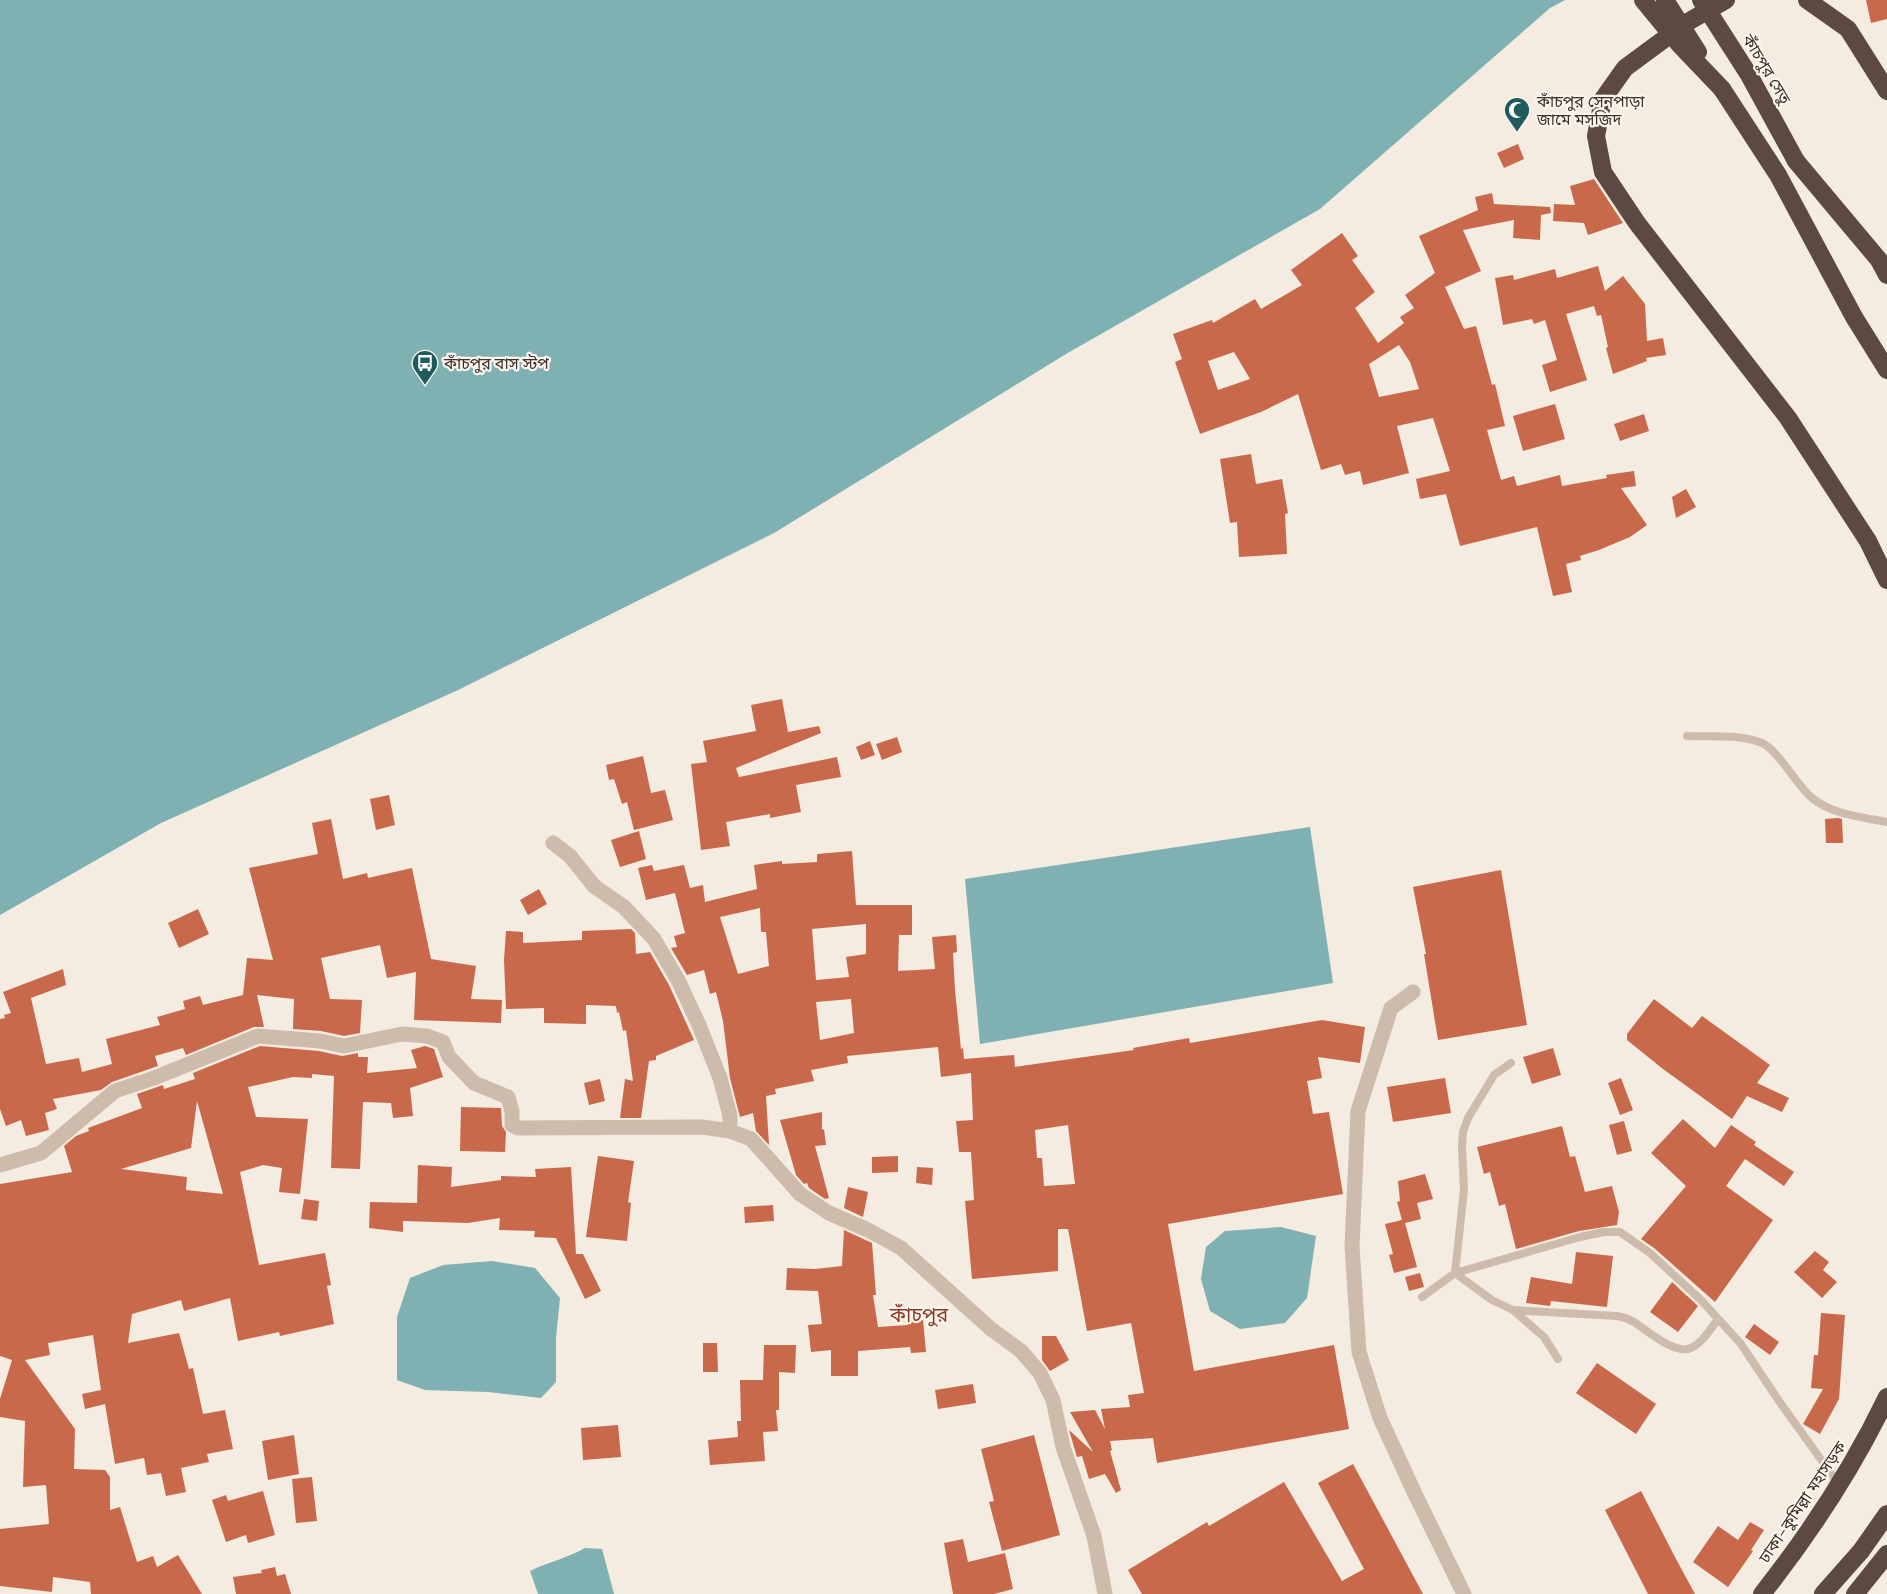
<svg xmlns="http://www.w3.org/2000/svg" width="1887" height="1594" viewBox="0 0 1887 1594" font-family="Lato,'Noto Sans Bengali',sans-serif">
<style>
.water{fill:#7fb0b2}
.building{fill:#c8694b;fill-rule:evenodd}
.lines{fill:none;stroke-linecap:round;stroke-linejoin:round}
.lane{stroke:#cdbbac;stroke-width:8}
.street{stroke:#cdbbac;stroke-width:15}
.highway{stroke:#5c4a42;stroke-width:18}
.highway-bridge{stroke:#5c4a42;stroke-width:18}
.labels{text-anchor:middle;stroke-width:4.5;stroke-linejoin:round;paint-order:stroke}
.street-label{font-size:16px;fill:#3b302b;stroke:#fbf5ee}
.poi-label{font-size:16px;fill:#3b302b;stroke:#fbf5ee;text-anchor:start}
.quarter-label{font-size:20px;fill:#8c3b22;stroke:#fbf5ee}
</style>
<rect width="100%" height="100%" fill="#f4ebe1"/>
<path class="water" d="M0 0H1565L1550 8 1320 209 1066 354 774 533 456 691 161 823 0 915Z
M1310 827 1333 983 980 1044 965 879Z
M1281 1227 1316 1236 1307 1298 1285 1323 1240 1329 1210 1311 1201 1279 1206 1247 1225 1231Z
M492 1261 535 1268 560 1298 556 1338V1382L541 1398 488 1392 425 1390 397 1380V1317L410 1278 443 1265Z
M585 1548 602 1549 614 1594H538L530 1571C548 1562 568 1558 585 1548Z"/>
<path class="building" d="M1866 0H1887V19L1871 23Z
M1518 144 1524 159 1504 168 1497 153Z
M1594 179 1623 223 1588 235 1584 223 1553 221 1554 204 1575 205 1570 186Z
M1492 193 1494 204 1550 207 1551 213 1541 215 1540 240 1513 238 1514 220 1463 230 1481 271 1445 287 1464 329 1476 326 1492 385 1495 384 1505 426 1487 430 1501 480 1514 476 1517 486 1560 475 1562 486 1607 478 1606 475 1634 471 1636 486 1621 488 1647 525 1630 537 1599 550 1580 556 1581 560 1566 564 1572 592 1553 596 1537 527 1460 546 1446 494 1420 499 1416 479 1450 471 1433 418 1397 426 1409 473 1363 485 1360 471 1345 475 1341 464 1321 470 1298 394 1261 412 1200 434 1175 362 1182 359 1173 334 1212 320 1213 323 1255 299 1261 309 1302 285 1291 270 1342 233 1358 256 1352 260 1375 292 1355 308 1378 343 1404 323 1400 317 1414 308 1405 295 1435 273 1419 236 1478 210 1475 197ZM1399 345 1410 362 1419 389 1379 397 1369 364ZM1234 352 1250 379 1218 390 1208 361Z
M1598 266 1605 291 1623 276 1645 304 1647 341 1663 338 1666 355 1646 358 1647 361 1613 374 1606 348 1608 347 1601 315 1597 316 1594 306 1566 314 1587 380 1550 392 1542 365 1557 360 1545 320 1534 324 1532 319 1503 325 1495 278 1513 275 1514 280 1555 269 1557 278Z
M1555 404 1565 439 1523 451 1513 416Z
M1644 414 1649 431 1620 441 1614 424Z
M1251 454 1256 484 1282 479 1288 513 1285 514 1287 554 1239 557 1237 522 1230 523 1220 459Z
M1686 489 1696 507 1676 518 1672 497Z
M782 699 788 732 819 726 821 733 736 768 739 777 837 757 841 777 796 785 801 812 770 818V814L726 822 730 846 701 850 691 764 707 762 703 741 756 731 751 705Z
M897 737 902 752 882 760 876 744Z
M870 741 875 755 861 760 856 747Z
M643 756 651 793 665 790 673 820 634 830 627 802 622 804 614 779 609 780 606 765Z
M389 795 395 825 376 830 370 799Z
M1838 818 1842 819 1843 843H1826L1825 819Z
M331 819 343 879 367 873 368 878 412 868 431 959 476 966 471 999 502 1000 501 1023 414 1020 416 972 387 978 380 945 321 958 330 999 362 1000 360 1033 344 1036 321 1031 293 1029 294 999 257 995 264 1027H254L186 1055 183 1048 155 1056 158 1066 112 1082 101 1090 53 1099 57 1109 45 1113 49 1130 26 1136 21 1120 6 1126 0 1109V1019L5 1018 4 1015 11 1013 3 992 63 969 66 985 31 998 46 1064 79 1058 82 1072 112 1064 106 1039 160 1025 157 1017 185 1009 183 1001 200 996 203 1005 243 995 247 958 273 960 249 868 318 854 312 823Z
M639 831 646 859 620 867 611 840Z
M852 851 856 905H912V935H899L898 971 935 969 932 937 956 935 957 952 953 953 955 990 961 1049 963 1048 964 1059 1014 1055 1015 1067 1134 1050 1133 1048 1189 1038 1190 1043 1322 1020 1365 1027 1360 1063 1318 1057 1322 1078 1307 1081 1313 1114 1329 1112 1343 1194 1168 1224 1194 1371 1334 1345 1349 1429 1157 1463 1153 1438 1110 1441 1112 1450 1110 1451 1121 1490 1116 1493 1105 1474 1089 1479 1082 1456 1077 1457 1069 1430 1093 1452 1070 1412 1095 1410 1105 1429 1101 1409 1130 1407 1128 1395 1144 1393 1131 1323 1087 1331 1068 1229H1058V1271L972 1279 965 1201 974 1200 971 1152H959L956 1121 973 1120 971 1073 941 1077 938 1047 847 1056 848 1063 811 1070 814 1081 775 1089 776 1094 766 1096 769 1145 756 1131 753 1113 740 1117 730 1078 723 1021 716 992 710 994 704 970 687 975 671 948 677 947 674 936 685 933 675 893 646 900 638 868 652 865 654 871 684 865 690 888 703 885 705 902 757 889 754 865 782 861V864L817 862V854ZM760 908 761 932H766L769 966 738 974 720 917ZM866 924V954L846 957 849 977 816 980 812 929ZM851 999 854 1033 820 1040 816 1002ZM1068 1125 1075 1184 1044 1186 1042 1158H1037L1035 1130Z
M1501 870 1527 1025 1438 1040 1424 954H1426L1413 887Z
M539 889 547 904 528 915 520 900Z
M198 909 209 934 179 948 168 923Z
M631 929 635 933 636 954 650 952 669 985 694 1040 656 1056V1060L649 1061 641 1118H620L625 1079 633 1081 626 1030 623 1031 619 1012 617 1013 616 1006 586 1005V1024L544 1023V1008L506 1009 504 960 506 931 523 932V943L582 940V931Z
M1654 999 1692 1028 1702 1016 1770 1065 1757 1083 1789 1098 1782 1112 1747 1096 1732 1119 1663 1069 1627 1040V1034Z
M260 1046 319 1051 342 1056 358 1053V1057H368L367 1073 417 1068 411 1050 425 1046 434 1049 443 1077 410 1088 413 1116 393 1118 391 1103 363 1102 360 1169 331 1168 334 1076 312 1074V1078L293 1077 248 1087 256 1117 308 1119 300 1194 279 1192 282 1168 263 1165 240 1172 259 1265 325 1253 331 1285 327 1286 334 1324 280 1336 279 1332 238 1341 230 1298 184 1311 181 1300 132 1314 128 1343 179 1333 189 1369 193 1368 203 1414 225 1410 233 1449 207 1454 209 1462 181 1468 186 1492 166 1496 161 1473 147 1475 144 1458 115 1464 105 1404 85 1409 82 1394 101 1390 93 1335 48 1343 50 1355 25 1360 75 1429 74 1469 105 1470 110 1477V1510L120 1507 137 1562 153 1556 157 1567 178 1555 202 1594H91L90 1582 53 1577 52 1592 0 1586V1529L49 1524 46 1485 23 1487 25 1421 0 1417V1399L12 1360 0 1356V1184L72 1172 64 1146 76 1136 89 1131 88 1128 142 1108 137 1094 163 1085 164 1089 195 1079 193 1073ZM197 1101 223 1194 186 1190 187 1177 121 1169 191 1148Z
M1553 1048 1561 1075 1532 1084 1523 1057Z
M1445 1078 1451 1113 1393 1122 1387 1087Z
M1621 1078 1633 1110 1620 1115 1608 1083Z
M600 1079 605 1101 589 1105 584 1083Z
M461 1107 501 1108 502 1126 506 1132 505 1152 460 1151Z
M822 1112V1130L824 1129 826 1145 815 1146 829 1198 825 1199 809 1188 807 1183 804 1184 796 1175 780 1120Z
M1683 1119 1715 1148 1731 1125 1756 1142 1754 1145 1794 1172 1784 1186 1745 1159 1726 1186 1773 1220 1715 1302 1654 1248 1641 1239 1686 1186 1651 1153Z
M1624 1121 1632 1151 1617 1155 1609 1125Z
M1562 1126 1570 1157 1575 1156 1585 1192 1612 1186 1619 1212 1617 1225 1579 1231 1516 1249 1505 1204 1499 1206 1490 1172 1484 1174 1477 1147Z
M598 1156 634 1161 628 1202 631 1203 627 1241 586 1237Z
M898 1156V1172L872 1173V1157Z
M418 1165 452 1167 451 1187 501 1180V1176L536 1177 535 1169 571 1167 576 1254H583L601 1291 585 1299 556 1238 534 1237 535 1231 499 1230 500 1218 468 1223 403 1221V1232L369 1228 370 1202 417 1203Z
M917 1167 933 1168 932 1185 916 1183Z
M1425 1174 1433 1199 1417 1203 1421 1219 1405 1223 1417 1267 1394 1273 1389 1255 1393 1254 1385 1224 1402 1220 1397 1202 1400 1201 1398 1181Z
M848 1187 868 1192 863 1217 844 1208Z
M304 1199 319 1201 317 1221 301 1219Z
M773 1205 774 1221 745 1223 744 1207Z
M844 1230 872 1243 876 1295H873L878 1327 908 1325V1322L923 1320 926 1352 911 1353 910 1347 858 1351V1376H831V1350L811 1352 808 1325 822 1324 818 1291 786 1290 787 1268 815 1269 842 1266Z
M1815 1251 1829 1262 1823 1270 1837 1282 1822 1298 1794 1272Z
M1576 1252 1613 1256 1607 1307 1551 1301 1550 1306 1526 1303 1531 1277 1572 1284Z
M1420 1273 1424 1287 1409 1291 1405 1277Z
M1672 1282 1698 1306 1678 1332 1650 1312Z
M1821 1313 1845 1315 1839 1399 1820 1434 1803 1424 1823 1389 1811 1388 1814 1355H1818Z
M1754 1324 1779 1342 1770 1355 1745 1337Z
M1042 1336H1056L1069 1360 1050 1371 1042 1360Z
M703 1343H717L718 1372H703Z
M764 1345H796L795 1373 779 1372V1410H776L778 1431 763 1432 765 1461 710 1465 708 1440 738 1437 737 1421H741L740 1380H763Z
M1597 1363 1656 1404 1636 1434 1576 1393Z
M973 1384 976 1403 938 1409 935 1390Z
M618 1425 621 1457 583 1460 581 1428Z
M294 1435 299 1474 268 1480 262 1441Z
M1034 1435 1060 1535 1002 1551 989 1502 994 1501 981 1449Z
M1353 1464 1423 1594H1142L1128 1570 1207 1522 1209 1526 1284 1482 1342 1581 1364 1569 1318 1483Z
M312 1477 317 1521 296 1523 292 1479Z
M263 1491 275 1535 248 1543 246 1535 226 1542 212 1500 226 1495 228 1501Z
M1641 1491 1676 1559 1695 1594H1648L1605 1510Z
M1750 1522 1764 1530 1751 1550 1753 1551 1728 1587 1693 1562 1718 1526 1738 1540Z
M963 1539 968 1562 1005 1553 1013 1589 994 1594H953L944 1543Z
M275 1567 277 1576 285 1574 291 1594H236L233 1577 262 1573 261 1570Z"/>
<g class="lines">
<path class="lane" d="M1687 736C1711 737 1739 734 1762 743 1778 750 1798 787 1812 798 1833 815 1862 817 1887 822
M1511 1063 1494 1075 1468 1118 1463 1132 1462 1147 1464 1190 1455 1273 1492 1300 1513 1310 1544 1337 1558 1359
M1422 1297 1455 1273 1580 1237 1604 1232H1620L1650 1253 1701 1300 1741 1344 1779 1401 1840 1486
M1513 1310 1617 1316C1623 1317 1629 1319 1634 1322 1648 1331 1677 1357 1693 1347 1704 1341 1711 1328 1718 1319"/>
<path class="street" d="M553 843 570 856 594 886 624 907 654 939 678 980 699 1025 720 1078 730 1116V1131
M1413 992 1391 1008 1358 1111 1352 1246 1359 1352 1380 1418 1415 1494 1464 1594
M0 1165 41 1153 115 1091 154 1078 258 1036 320 1041 344 1046 402 1034 427 1036 443 1042 449 1057 474 1083 508 1097 512 1111V1125L518 1128 702 1127 730 1131 751 1139 800 1194 829 1213 868 1230 901 1248 991 1329 1021 1351 1040 1373 1053 1400 1063 1447 1094 1536 1105 1594"/>
<path class="highway" d="M1726 0 1686 23 1625 68 1603 99 1596 136 1603 172 1637 223 1788 418 1868 541 1887 580
M1807 0 1848 29 1887 91
M1722 89 1778 175 1854 317 1887 370
M1796 161 1879 260 1887 275
M1762 1594C1811 1532 1853 1468 1887 1397
M1823 1594 1861 1551 1887 1514
M1855 1594 1887 1554"/>
<path class="highway-bridge" d="M1643 0 1680 45 1722 89
M1665 0 1698 52
M1701 0 1749 75 1796 161"/>
</g>
<defs>
<g id="mosque-pin" transform="scale(1.35)"><path d="M0 17L-7.5 6A9.5 9.5 0 1 1 7.5 6Z" fill="#1f5a5e" stroke="#fbf5ee"/><path d="M3.5-4.9A6 6 0 1 0 3.5 4.9A5 5 0 1 1 3.5-4.9Z" fill="#fff"/></g>
<g id="bus-pin" transform="scale(1.35)"><path d="M0 17L-7.5 6A9.5 9.5 0 1 1 7.5 6Z" fill="#1f5a5e" stroke="#fbf5ee"/><path d="M-5-6H5V4H4V6H2V4H-2V6H-4V4H-5ZM-3.5-4V0h7V-4ZM-3.5 1.2v1.5H-2V1.2ZM2 1.2v1.5H3.5V1.2Z" fill="#fff"/></g>
</defs>
<g fill-rule="evenodd">
<use href="#mosque-pin" x="1517" y="110"/>
<use href="#bus-pin" x="425" y="363"/>
</g>
<g class="labels">
<g class="street-label">
<text transform="translate(1767 69) rotate(59)" y="6">কাঁচপুর সেতু</text>
<text transform="translate(1802 1502) rotate(-56)" y="6">ঢাকা–কুমিল্লা মহাসড়ক</text>
</g>
<g class="poi-label">
<text x="1537" y="107">কাঁচপুর সেনপাড়া<tspan x="1537" dy="18">জামে মসজিদ</tspan></text>
<text x="444" y="369">কাঁচপুর বাস স্টপ</text>
</g>
<g class="quarter-label">
<text x="919" y="1322">কাঁচপুর</text>
</g>
</g>
</svg>
